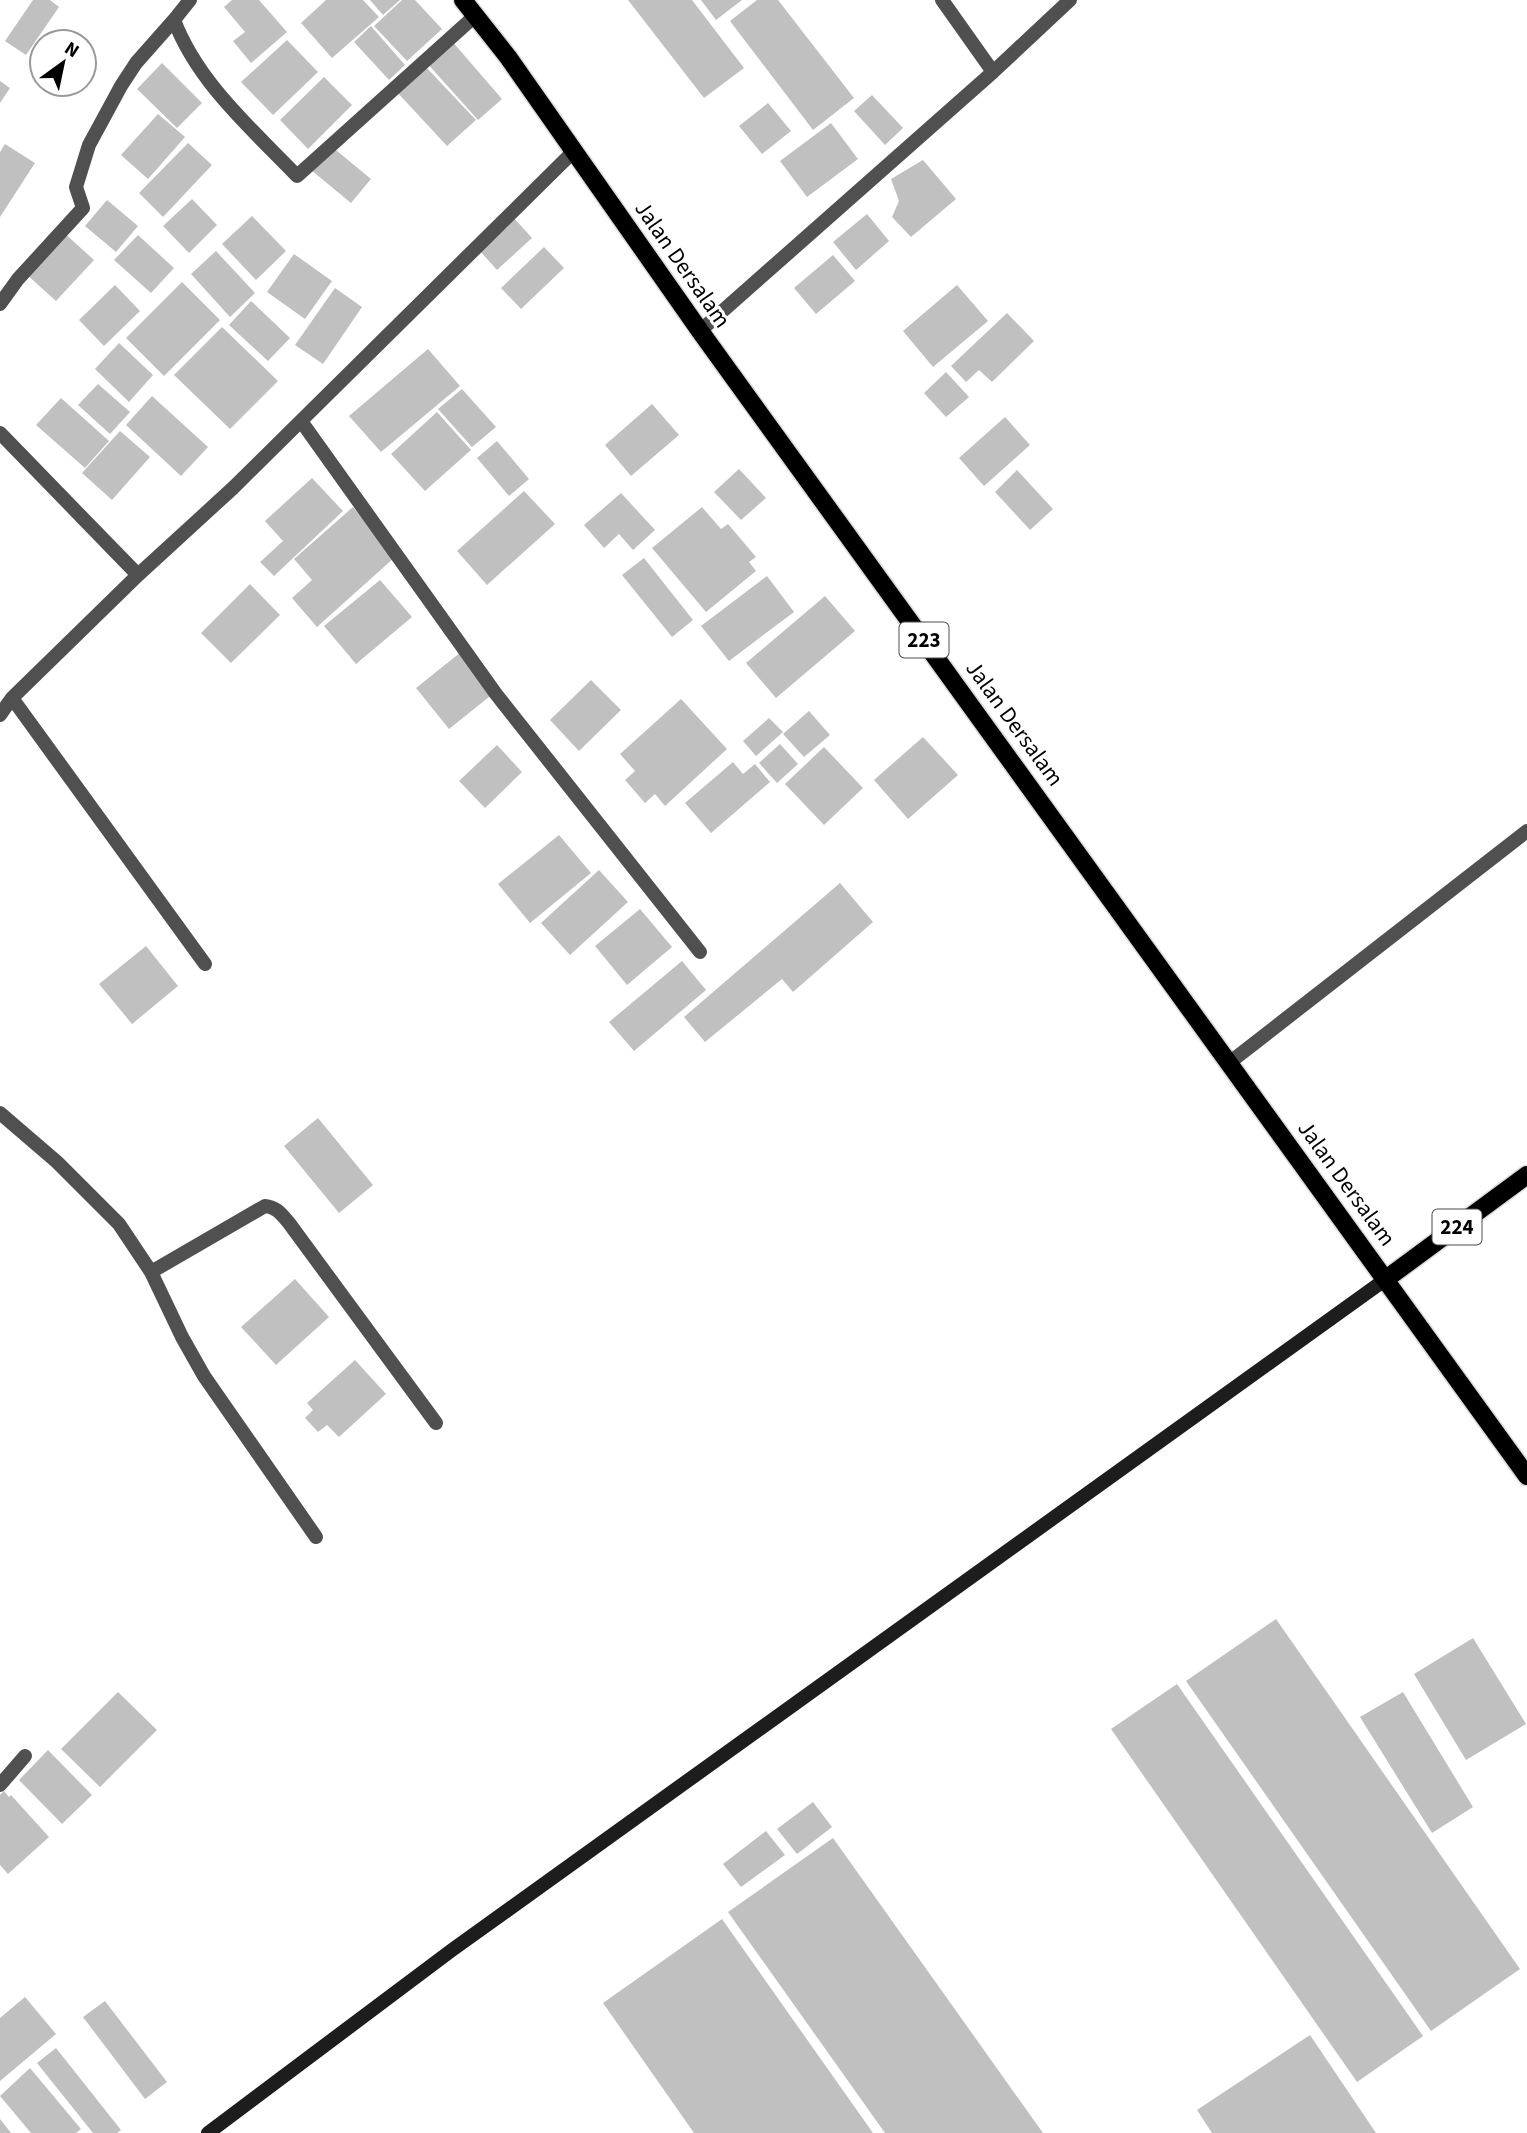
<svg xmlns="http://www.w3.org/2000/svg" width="1527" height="2133" viewBox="0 0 1527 2133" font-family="'Source Sans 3',sans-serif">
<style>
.building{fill:#c0c0c0}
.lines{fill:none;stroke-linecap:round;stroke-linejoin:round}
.primary-casing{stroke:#dbdbdb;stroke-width:21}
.minor{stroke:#505050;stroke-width:14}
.secondary{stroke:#1d1d1d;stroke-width:14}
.primary{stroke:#000;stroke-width:18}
.labels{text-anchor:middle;stroke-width:6;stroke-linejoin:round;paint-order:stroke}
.shield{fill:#fff;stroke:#4c4c4c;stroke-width:2}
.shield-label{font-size:21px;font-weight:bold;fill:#000}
.street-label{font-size:23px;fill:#000;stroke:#fff}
</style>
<rect width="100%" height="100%" fill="#fff"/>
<path class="building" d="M33 0H50L59 7 26 55 5 41Z
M232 0H259L287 32 251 63 233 41 245 32 224 7Z
M326 0H363L379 17 332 58 301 23Z
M370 0H400L383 15Z
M402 0H415L442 29 407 61 374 26Z
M628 0H692L744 68 704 98Z
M701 0H742L716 20Z
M757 0H778L854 98 813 130 730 21Z
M371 26 405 65 389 80 354 42Z
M287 40 318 72 273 115 241 82Z
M451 40 502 99 478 120 426 62Z
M162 63 202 103 177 128 137 89Z
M424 65 476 120 447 146 396 91Z
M324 77 352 105 308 149 280 120Z
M0 81 10 88 0 103Z
M872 95 903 128 885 145 854 111Z
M768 103 791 131 762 154 739 126Z
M158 114 185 137 148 179 121 155Z
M831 123 858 159 807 197 780 161Z
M188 143 212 165 163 217 139 193Z
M5 144 35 163 0 217V152Z
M331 146 371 179 351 203 311 170Z
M923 160 956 199 911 237 892 217 899 201 891 179Z
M192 199 217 225 189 253 163 226Z
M107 200 138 226 116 252 85 226Z
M867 214 889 241 856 270 833 242Z
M252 216 286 251 256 280 222 244Z
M513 217 532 238 497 270 478 249Z
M62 231 94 260 56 301 25 273Z
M138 235 174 268 151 293 114 260Z
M544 247 564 268 521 309 501 288Z
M216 251 255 293 230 317 191 274Z
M294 254 332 281 305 319 267 292Z
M833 255 855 281 816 314 794 288Z
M182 282 220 320 164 376 126 338Z
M115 285 140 311 104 346 79 320Z
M957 285 988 321 933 367 903 331Z
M335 288 362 307 323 364 295 345Z
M251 301 290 338 268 361 229 325Z
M1007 313 1034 341 992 382 979 370 966 382 951 366Z
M222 327 278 381 230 429 174 375Z
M119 343 153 375 129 402 95 369Z
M428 349 460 386 381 452 349 416Z
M946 372 969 397 946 417 924 393Z
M98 384 130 412 110 434 78 405Z
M462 389 496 427 472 447 438 409Z
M152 396 208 447 181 476 126 425Z
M61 398 109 441 85 468 36 425Z
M652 404 679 435 631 476 605 445Z
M437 412 471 450 425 491 391 454Z
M1005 417 1030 445 984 486 959 458Z
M120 431 150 457 112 500 82 473Z
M497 441 529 479 509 496 477 458Z
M739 469 766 498 741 520 714 492Z
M1017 470 1053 509 1030 530 995 492Z
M312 478 343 511 274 576 260 562 283 541 265 521Z
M524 491 555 524 487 585 457 551Z
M621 493 655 530 633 550 619 534 604 548 584 525Z
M353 507 395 557 317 627 292 598 312 580 294 559Z
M702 507 721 529 728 524 756 557 749 562 756 571 706 612 652 548Z
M644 558 693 620 672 637 622 575Z
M767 576 794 612 729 661 701 626Z
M380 580 412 617 356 664 324 626Z
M250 584 280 615 231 663 201 633Z
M825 596 855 631 776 698 746 663Z
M461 652 494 693 449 729 416 688Z
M591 680 621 710 579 751 550 720Z
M681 699 727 749 665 806 655 794 645 803 625 780 635 771 620 754Z
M809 711 830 735 804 757 783 734Z
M769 718 783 732 756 756 743 741Z
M923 737 958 775 908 819 874 780Z
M780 744 798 764 777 783 759 763Z
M497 745 522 772 485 808 459 781Z
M824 747 863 788 824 825 785 784Z
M733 762 743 774 755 764 770 782 711 833 685 803Z
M559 835 591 873 530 923 498 884Z
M599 870 628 902 570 955 541 923Z
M840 883 873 922 793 992 782 979 705 1042 684 1017Z
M640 909 672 947 627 985 595 946Z
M146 946 178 986 132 1024 99 984Z
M682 961 706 990 634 1051 609 1022Z
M318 1118 373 1185 339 1213 284 1146Z
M295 1279 329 1317 276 1365 241 1327Z
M355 1360 386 1394 339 1437 327 1425 318 1432 305 1418 313 1410 307 1403Z
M1276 1619 1520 1969 1431 2031 1186 1681Z
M1473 1638 1526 1724 1466 1760 1414 1674Z
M1177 1684 1423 2036 1357 2082 1111 1729Z
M118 1692 157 1730 100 1787 61 1749Z
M1403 1692 1473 1807 1432 1833 1360 1717Z
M48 1750 92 1795 62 1824 19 1780Z
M4 1791 9 1797 11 1795 49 1837 8 1874 0 1865V1795Z
M813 1802 832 1827 797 1854 777 1829Z
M766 1831 785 1855 741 1887 723 1864Z
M833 1838 1043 2133H885L728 1912Z
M722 1919 873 2133H694L603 2003Z
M25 1997 56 2034 0 2081V2018Z
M105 2001 167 2082 145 2099 83 2017Z
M1310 2035 1376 2133H1212L1197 2110Z
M56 2048 121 2130 117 2133H93L37 2063Z
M30 2068 81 2129 76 2133H31L0 2096Z
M0 2119 11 2133H0Z"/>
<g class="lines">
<g class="primary-casing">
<path id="primary" d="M463 0 508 57 700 331 1527 1476
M1386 1279 1527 1175"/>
</g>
<path class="minor" d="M190 0 174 20C198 83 251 128 297 176L476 15
M942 0 993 72
M0 304 18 279 83 208 76 187 89 145 121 86 136 63 174 20
M700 331 993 72 1070 0
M301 421 496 694 700 952
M0 433 138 575
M12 698 205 964
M0 715 12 698 138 575 233 488 574 151
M1229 1063 1527 831
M0 1113 57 1162 119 1224 151 1272 182 1337 204 1376 316 1537
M151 1272 265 1206C277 1207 282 1215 289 1223L436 1423
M0 1785 25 1756"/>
<path class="secondary" d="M208 2133 452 1950 1386 1279"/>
<use href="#primary" class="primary"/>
</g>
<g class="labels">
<g class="shield">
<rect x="899.5" y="622.5" width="49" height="35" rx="5"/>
<rect x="1432.5" y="1209.5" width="49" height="35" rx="5"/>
</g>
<g class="shield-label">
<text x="924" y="647">223</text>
<text x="1457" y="1234">224</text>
</g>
<g class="street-label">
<text transform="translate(683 264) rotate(55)" y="8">Jalan Dersalam</text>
<text transform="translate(1015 723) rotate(54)" y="8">Jalan Dersalam</text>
<text transform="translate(1347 1183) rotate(54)" y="8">Jalan Dersalam</text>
</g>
</g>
<g transform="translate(63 63) rotate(33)"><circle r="33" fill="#ffffff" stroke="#999999" stroke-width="2"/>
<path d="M0-5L12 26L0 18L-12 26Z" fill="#000000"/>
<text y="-10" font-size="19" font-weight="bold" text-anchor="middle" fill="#000000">N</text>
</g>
</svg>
